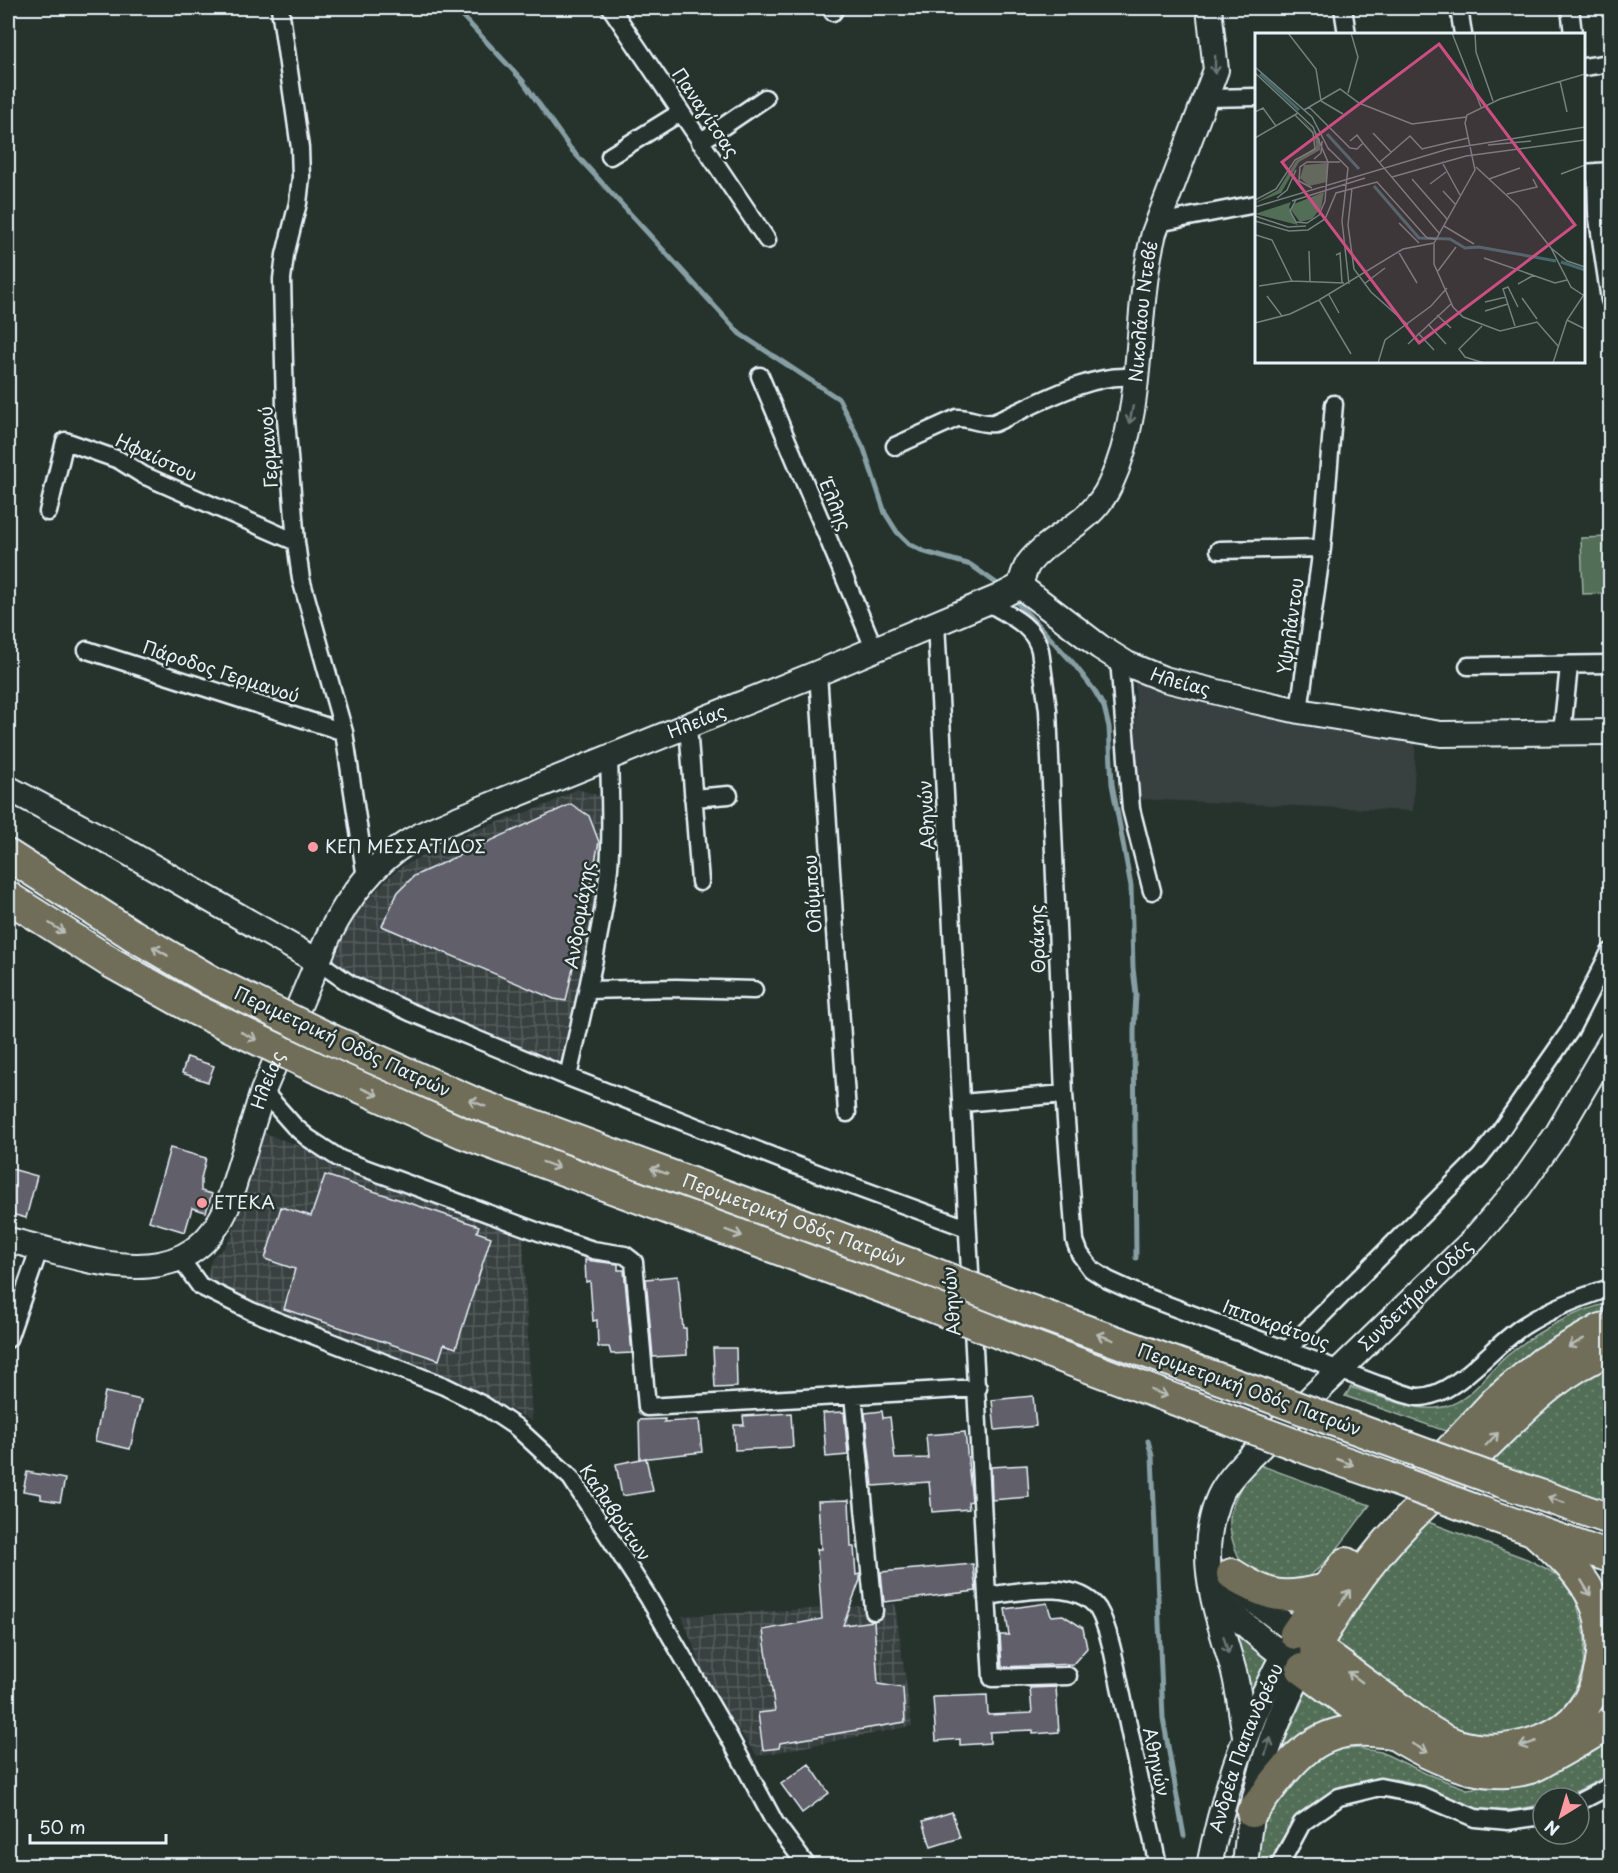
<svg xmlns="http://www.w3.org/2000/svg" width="1618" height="1873" viewBox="0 0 1618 1873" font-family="'Playpen Sans',sans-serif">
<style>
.built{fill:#374040}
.industrial{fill:url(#industrial-grid)}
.grass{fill:url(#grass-dots);stroke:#9db0a7;stroke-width:1.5}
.pitch{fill:#526e56;stroke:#9db0a7;stroke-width:1.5}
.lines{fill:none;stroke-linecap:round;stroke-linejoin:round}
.stream{stroke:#879fa4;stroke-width:5}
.building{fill:#605f6b;stroke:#e8f1f8;stroke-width:1.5}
.street-casing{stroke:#e8f1f8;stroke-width:21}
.secondary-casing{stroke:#e8f1f8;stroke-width:28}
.highway-casing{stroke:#e8f1f8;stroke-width:34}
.street{stroke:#26332d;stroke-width:16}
.secondary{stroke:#26332d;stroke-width:24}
.highway{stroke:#706e59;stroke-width:30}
.highway-bridge-casing{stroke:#e8f1f8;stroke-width:34;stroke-linecap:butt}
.highway-bridge{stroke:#706e59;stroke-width:30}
.oneway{stroke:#6a7674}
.oneway2{stroke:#b8bdb8}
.poi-dot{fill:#ff9aa2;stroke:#26332d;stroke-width:2}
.labels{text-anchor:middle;stroke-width:5;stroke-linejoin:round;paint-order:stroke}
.street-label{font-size:18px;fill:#e8f1f8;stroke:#26332d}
.poi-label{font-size:18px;fill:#e8f1f8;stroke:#26332d;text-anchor:start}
.inset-river{fill:none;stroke:#46696c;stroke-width:3}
.inset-road{fill:none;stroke:#747f7e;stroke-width:1.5}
.view{fill:#cc4e82;fill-opacity:0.15;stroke:#cc4e82;stroke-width:3}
.inset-edge{fill:none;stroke:#e8f1f8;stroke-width:3}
</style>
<defs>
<pattern id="industrial-grid" width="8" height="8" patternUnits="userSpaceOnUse" patternTransform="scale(1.5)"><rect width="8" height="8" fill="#374040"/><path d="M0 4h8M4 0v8" fill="none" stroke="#545c5c"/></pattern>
<pattern id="grass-dots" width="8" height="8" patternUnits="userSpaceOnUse" patternTransform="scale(1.5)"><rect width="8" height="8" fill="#526e56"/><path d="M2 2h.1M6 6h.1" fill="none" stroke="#6b836f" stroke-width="1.8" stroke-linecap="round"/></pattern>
</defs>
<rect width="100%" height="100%" fill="#26332d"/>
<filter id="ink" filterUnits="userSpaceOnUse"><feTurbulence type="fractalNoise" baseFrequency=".0167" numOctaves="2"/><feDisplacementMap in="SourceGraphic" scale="12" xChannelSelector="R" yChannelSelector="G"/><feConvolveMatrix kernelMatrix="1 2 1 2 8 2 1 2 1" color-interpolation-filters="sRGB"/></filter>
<g filter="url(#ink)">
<path class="built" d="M1135 682 1184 696 1416 738 1413 811 1137 799Z"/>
<path class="industrial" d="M577 789 603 797 604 853 598 900 564 1067 381 995 328 966 353 916 388 878 404 865 471 832 549 804Z
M264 1133 316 1152 341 1166 523 1236 532 1421 489 1397 460 1384 256 1308 205 1281 213 1256 222 1250 232 1236Z
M895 1604 912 1726 757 1756 710 1690 682 1616Z"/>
<path class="grass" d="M1610 1303V1314L1451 1433 1345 1396 1351 1387C1376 1395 1410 1410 1436 1408 1469 1406 1485 1374 1508 1355 1534 1333 1577 1309 1610 1303Z
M1610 1363V1505L1494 1462V1453L1532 1412Z
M1257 1464 1370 1505C1348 1533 1325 1574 1290 1586L1244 1567C1220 1525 1228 1501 1257 1464Z
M1423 1520 1527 1559 1547 1569 1560 1578 1575 1598 1583 1625 1585 1640 1583 1667 1575 1691 1560 1712 1536 1732 1464 1740 1327 1646 1351 1611Z
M1231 1628 1269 1656 1250 1700Z
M1309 1685 1355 1716C1327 1725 1301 1732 1280 1753Z
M1610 1740V1775L1563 1798H1543V1804C1520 1810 1494 1813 1470 1808 1455 1804 1439 1793 1424 1787 1385 1770 1340 1782 1309 1810 1290 1826 1277 1841 1271 1865L1255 1866 1258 1833 1273 1801 1312 1759 1333 1750 1356 1748 1381 1752 1427 1774 1467 1789 1510 1784Z"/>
<path class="pitch" d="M1610 537V593L1583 594 1581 538Z"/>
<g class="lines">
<path class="stream" d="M455 8 522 80 570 148 740 334 839 399 864 449 885 513 897 532 909 544 925 552 971 565 1003 588
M1011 596 1074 664 1094 690 1104 707 1109 727 1112 784 1131 886 1133 968 1136 995 1134 1030 1136 1258
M1148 1441 1152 1456 1163 1718 1184 1836"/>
</g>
<path class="building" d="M571 804 589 816 599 842 566 1001 554 999 382 926 398 892 414 876Z
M187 1057 214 1066 208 1082 182 1073Z
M170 1148 206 1158 201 1179V1191L212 1194 206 1212 192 1208 185 1232 149 1221Z
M8 1168 37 1176 26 1218 8 1213Z
M325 1175 479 1226 477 1232 491 1237 456 1348 444 1344 439 1360 284 1309 295 1269 265 1259 281 1207 311 1216Z
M585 1260 618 1264V1270H624L632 1353 611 1354 609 1347H598L597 1320 593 1321 590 1281 586 1282Z
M678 1276 683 1328H686L687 1355 653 1357 646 1279Z
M713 1348H736L737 1387 715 1388Z
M105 1392 141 1400 130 1449 95 1441Z
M1033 1396 1036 1426 995 1430 992 1400Z
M882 1411 883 1418 890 1417 895 1459 928 1458 926 1435 965 1432 972 1501 968 1502 969 1509 932 1512 929 1482 873 1486 865 1413Z
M844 1412 848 1455 826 1457 823 1413Z
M791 1413 793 1447 735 1450 734 1425H744L743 1416Z
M665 1419 664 1422 699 1420 702 1452 640 1459 639 1420Z
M646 1458 653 1491 622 1496 616 1464Z
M1027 1465 1029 1497 992 1500 991 1467Z
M27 1472 65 1479 60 1502 41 1499V1494L23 1491Z
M849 1500 851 1547H854L856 1575 860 1574V1580L843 1625 874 1621 878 1684 903 1688 905 1722 780 1743 779 1748 763 1750 758 1713 775 1711 763 1630 822 1619 817 1549H821L818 1501Z
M973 1564 976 1591 884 1602 881 1572Z
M1047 1603 1051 1616 1063 1615 1083 1628 1087 1648 1073 1664 1002 1667 1000 1635H1009L1005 1609Z
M1056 1687 1059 1732 1033 1734V1730L990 1732V1743L960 1745V1739L936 1741 933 1697 987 1695 988 1715 1032 1713 1030 1688Z
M809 1764 829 1793 802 1813 781 1784Z
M952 1812 960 1838 931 1847 923 1821Z"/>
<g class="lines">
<g class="street-casing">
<path id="street" d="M280 8 300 148 301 177 298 203 285 255 282 279 285 407 296 542 301 579 344 732 366 878
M611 8 767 240
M1343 8 1347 34
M1459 8 1463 34
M1570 8 1573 34
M833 12 835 8
M1584 67 1610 63
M1207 98 1256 97
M700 142 765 98
M610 156 681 112
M1596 172 1597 212 1610 300
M1584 173 1610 171
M1158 223 1256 204
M760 376 874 648
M895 446 957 418C970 417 979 425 994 423 1033 406 1094 370 1137 378
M48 512 65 441 119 460 143 475 296 542
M1219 550 1322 548
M987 602C1007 614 1034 625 1040 650L1048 710 1064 1094 1075 1241 1080 1254 1091 1269 1108 1280 1141 1295 1379 1385C1390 1388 1409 1397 1419 1397 1457 1396 1494 1344 1525 1325 1552 1308 1581 1297 1610 1288
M936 623 987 1596C1018 1592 1077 1578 1098 1609 1106 1622 1109 1638 1113 1653L1158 1866
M87 650 344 732
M1119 659 1131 809 1152 891
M1468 666 1610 664
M818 673 847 1113
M1299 711 1322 548 1334 404
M688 726 700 882
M1562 732 1569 666
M693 798 729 795
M317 961 350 984 410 1012 568 1077 795 1165 967 1228
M587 990 676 988 754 990
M568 1077C583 1008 601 938 609 868 612 832 610 795 609 758
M263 1091 294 1126 308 1138 340 1159 547 1235 593 1250 625 1255 634 1262 647 1407 978 1388
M962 1103 1064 1094
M182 1258 187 1268 200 1286 251 1311 444 1386 483 1405 516 1427 571 1478 648 1597 728 1735 775 1823 807 1866
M8 1339 40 1247
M1287 1350 1480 1157 1498 1134 1569 1032 1610 952
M853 1395 874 1611
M987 1596 992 1678 1068 1676
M1579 1802 1610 1786
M1279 1866 1302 1823 1339 1797 1380 1787 1420 1795 1475 1818 1508 1821 1543 1816"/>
</g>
<g class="secondary-casing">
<g id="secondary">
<path id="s1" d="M1020 586C1022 578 1024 571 1028 564 1051 534 1091 526 1110 485 1147 406 1133 315 1154 233L1216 70 1209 8"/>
<path id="s2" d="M1020 586 1100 647 1127 664 1164 679 1254 701 1299 711 1441 734 1610 732"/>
<path d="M8 788 115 845 317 961"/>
<path id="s3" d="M8 1240C85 1257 184 1303 227 1207L263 1091 329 935C347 900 371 866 405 844 428 829 456 820 481 809L818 673 999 597 1020 586"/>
<path d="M1236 1583 1253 1600 1315 1647C1275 1714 1251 1787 1245 1866"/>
<path d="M1214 1593C1239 1622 1265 1642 1296 1665"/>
<path id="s4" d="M1245 1735C1241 1714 1239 1692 1234 1672 1218 1614 1195 1563 1217 1502 1223 1485 1237 1471 1249 1458L1473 1240 1520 1186 1557 1134 1610 1043"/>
<path id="s5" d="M1209 1866C1226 1780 1252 1709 1295 1634"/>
</g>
</g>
<g class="highway-casing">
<g id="highway">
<path d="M8 855 131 934 211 981"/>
<path d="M8 897 110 962 196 1010"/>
<path id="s6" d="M332 1040 477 1104 911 1264"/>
<path d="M317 1068 463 1133 908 1297"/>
<path d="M1007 1302 1259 1393"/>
<path d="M1006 1336 1229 1420"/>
<path d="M1329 1419 1406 1447"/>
<path d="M1302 1447 1387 1477"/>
<path d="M1425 1477 1497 1400 1543 1362 1601 1329 1610 1327"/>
<path d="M1502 1482 1610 1519"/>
<path d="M1481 1512 1610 1557"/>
<path d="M1533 1530C1560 1555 1592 1580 1600 1619 1606 1649 1601 1685 1582 1710 1557 1745 1497 1757 1458 1745 1435 1738 1415 1720 1396 1706 1369 1687 1342 1667 1315 1647 1334 1615 1352 1585 1376 1556 1407 1517 1446 1484 1482 1449 1523 1409 1556 1372 1610 1350"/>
<path d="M1232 1574C1270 1598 1282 1600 1326 1589"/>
<path d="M1295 1634 1326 1589 1346 1563"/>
<path d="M1302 1669C1362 1711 1452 1792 1530 1768 1539 1765 1547 1759 1555 1755 1573 1745 1592 1734 1610 1723"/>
<path d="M1252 1812C1280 1777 1304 1734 1354 1731 1367 1730 1380 1732 1392 1733"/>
</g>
</g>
<use href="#street" class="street"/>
<use href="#secondary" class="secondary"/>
<use href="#highway" class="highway"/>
<g class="highway-bridge-casing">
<path id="highway-bridge" d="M211 981 332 1040
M196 1010 317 1068
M911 1264 1007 1302
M908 1297 1006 1336
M1259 1393 1329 1419
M1229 1420 1302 1447
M1406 1447 1502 1482
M1387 1477 1481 1512"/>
</g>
<use href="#highway-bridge" class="highway-bridge"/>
</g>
<defs><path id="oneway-shaft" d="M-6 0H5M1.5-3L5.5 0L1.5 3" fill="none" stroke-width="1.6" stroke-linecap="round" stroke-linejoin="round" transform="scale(1.5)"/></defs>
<g class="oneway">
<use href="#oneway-shaft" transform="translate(1215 65) rotate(91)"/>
<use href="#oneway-shaft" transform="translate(1131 415) rotate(102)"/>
<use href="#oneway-shaft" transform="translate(1226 1645) rotate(74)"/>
<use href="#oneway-shaft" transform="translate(1268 1746) rotate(-72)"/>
</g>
<g class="oneway2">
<use href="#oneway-shaft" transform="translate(57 928) rotate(32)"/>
<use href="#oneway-shaft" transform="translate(160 951) rotate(-149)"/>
<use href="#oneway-shaft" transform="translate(249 1036) rotate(26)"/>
<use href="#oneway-shaft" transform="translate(370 1092) rotate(24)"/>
<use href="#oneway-shaft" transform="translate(477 1103) rotate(-158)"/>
<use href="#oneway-shaft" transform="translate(551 1165) rotate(20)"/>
<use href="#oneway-shaft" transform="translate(659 1171) rotate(-160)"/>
<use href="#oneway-shaft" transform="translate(734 1233) rotate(20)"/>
<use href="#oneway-shaft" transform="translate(1105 1337) rotate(-160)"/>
<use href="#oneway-shaft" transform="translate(1576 1343) rotate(151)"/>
<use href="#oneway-shaft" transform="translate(1159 1393) rotate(21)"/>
<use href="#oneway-shaft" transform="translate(1492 1439) rotate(-46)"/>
<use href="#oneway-shaft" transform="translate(1345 1462) rotate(20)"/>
<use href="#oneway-shaft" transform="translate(1556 1500) rotate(-161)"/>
<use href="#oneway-shaft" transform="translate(1586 1588) rotate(59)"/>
<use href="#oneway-shaft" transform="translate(1345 1597) rotate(-55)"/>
<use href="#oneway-shaft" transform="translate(1355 1677) rotate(-144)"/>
<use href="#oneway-shaft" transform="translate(1528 1744) rotate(162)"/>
<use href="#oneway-shaft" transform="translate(1420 1748) rotate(29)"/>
</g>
</g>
<g class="poi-dot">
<circle cx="313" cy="847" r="6"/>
<circle cx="202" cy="1203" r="6"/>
</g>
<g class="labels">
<g class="street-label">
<text transform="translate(705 113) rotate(56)" y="6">Παναγίτσας</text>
<text dy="6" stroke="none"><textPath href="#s1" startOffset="316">Νικολάου Ντεβέ</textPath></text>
<text transform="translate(269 447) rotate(-94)" y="6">Γερμανού</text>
<text transform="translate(156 458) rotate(25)" y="6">Ηφαίστου</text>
<text transform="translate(835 505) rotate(67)" y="6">Έλλης</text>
<text transform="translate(1291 626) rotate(-82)" y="6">Υψηλάντου</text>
<text transform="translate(221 672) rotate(18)" y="6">Πάροδος Γερμανού</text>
<text dy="6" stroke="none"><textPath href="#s2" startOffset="189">Ηλείας</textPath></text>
<text dy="6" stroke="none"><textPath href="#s3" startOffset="974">Ηλείας</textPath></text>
<text transform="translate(927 815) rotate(-93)" y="6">Αθηνών</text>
<text transform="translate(813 894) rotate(-94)" y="6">Ολύμπου</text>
<text transform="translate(580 915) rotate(-81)" y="6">Ανδρομάχης</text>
<text transform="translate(1038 939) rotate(-92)" y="6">Θράκης</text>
<text transform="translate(342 1042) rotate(25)" y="6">Περιμετρική Οδός Πατρών</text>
<text dy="6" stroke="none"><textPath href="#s3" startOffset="380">Ηλείας</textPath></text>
<text dy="6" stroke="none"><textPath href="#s6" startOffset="496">Περιμετρική Οδός Πατρών</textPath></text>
<text dy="6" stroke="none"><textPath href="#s4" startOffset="526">Συνδετήρια Οδός</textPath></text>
<text transform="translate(952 1301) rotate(-94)" y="6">Αθηνών</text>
<text transform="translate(1276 1325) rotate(20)" y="6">Ιπποκράτους</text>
<text transform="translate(1249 1390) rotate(20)" y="6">Περιμετρική Οδός Πατρών</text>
<text transform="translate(615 1513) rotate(56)" y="6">Καλαβρύτων</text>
<text dy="6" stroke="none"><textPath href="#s5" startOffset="124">Ανδρέα Παπανδρέου</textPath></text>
<text transform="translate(1156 1762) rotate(78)" y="6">Αθηνών</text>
</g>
<g class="poi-label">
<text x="325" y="853">ΚΕΠ ΜΕΣΣΑΤΙΔΟΣ</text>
<text x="214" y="1209">ΕΤΕΚΑ</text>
</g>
</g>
<g transform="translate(1255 33)">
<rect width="330" height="330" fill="#26332d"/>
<path d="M43 81 65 106V117L44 129 26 160 0 170 23 157 41 128 61 114 60 102ZM72 130V149L54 153 45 145 49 132ZM69 159 66 175 57 186 45 189 36 177 39 171ZM36 169 34 174 43 192 0 181Z" fill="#526e56"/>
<path class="inset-river" d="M5 41 44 77M72 101 104 136M119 153 164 205 195 206 210 215 224 214 301 228M306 229 330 237"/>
<path class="inset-road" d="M33 0 61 36 66 68M197 0 226 74M220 0 221 19 238 68M0 34 57 84 74 117M0 40 58 94 73 129H85M305 48 312 79M93 60 103 24 96 0M66 68 88 81M54 74 95 115 102 116 108 110 184 200M49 77 85 56 104 70 157 91 211 84M0 79 8 75 21 93M118 100 136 119M0 105 43 80M95 108 102 102 108 110M233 112 276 108M73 115 93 135 87 188 94 251M59 126 66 120 67 108M125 129 155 103 167 116 213 105M187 129 205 162M221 134 263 173 296 215 316 254 328 262M306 141 330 132M137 144 211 123 330 107M157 146 192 186M234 146 265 135M175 151 191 139M97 155 93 192 99 236 116 259 153 292M188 158 201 172M252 161 282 154 278 146M22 165 32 157 41 137M0 167 21 156 40 127 60 116 58 100 40 82M41 167 35 178 41 189 52 190 64 182 70 168 73 129H52L45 134 44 148 57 155M37 168 110 145M0 174 193 116 330 94M0 183 33 194 51 193M0 188 34 198 53 197 70 186 81 160 122 149 172 205 181 206M144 190 164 210M189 193 219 211M1 202 17 207 37 248 89 250M179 211V231L198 274 208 284 245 298 282 289 303 313M296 215 312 228 330 234M54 218 55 248M143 218 162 250M81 222 85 220 87 250M229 225 300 250 312 247M183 238 201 214M109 251 130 235M263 251 279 242M4 253 37 248M74 262 84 280M12 263 27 283M267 265 282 286M64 267 96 321M230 269 251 264M230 278 253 271M182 282 196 295M312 287 330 296M0 290 35 281 64 267 148 216 179 210 220 137 210 90 212 82 245 66 330 41M173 291 191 311M227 293 204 316 210 324 229 330M260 293 248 256 253 254 263 274M163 300 179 317M153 311 196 271M123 330 130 307 176 273 192 255M298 330 312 287 330 260"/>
<path class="view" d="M184 11 320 192 164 310 27 129Z"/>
<rect width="330" height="330" class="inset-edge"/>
</g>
<rect width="1618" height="1873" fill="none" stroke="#26332d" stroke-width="30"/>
<rect x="15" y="15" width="1588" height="1843" fill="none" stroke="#e8f1f8" stroke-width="2" filter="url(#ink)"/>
<g transform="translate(1561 1816) rotate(217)"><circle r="28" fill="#26332d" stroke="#747f7e" stroke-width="1.5"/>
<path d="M0-4.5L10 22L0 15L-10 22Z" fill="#ff9aa2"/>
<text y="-9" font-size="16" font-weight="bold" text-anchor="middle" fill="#e8f1f8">N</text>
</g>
<path d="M30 1834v9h136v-9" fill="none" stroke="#e8f1f8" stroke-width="3"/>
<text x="39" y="1834" font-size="18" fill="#e8f1f8" stroke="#26332d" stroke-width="4.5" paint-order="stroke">50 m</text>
</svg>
